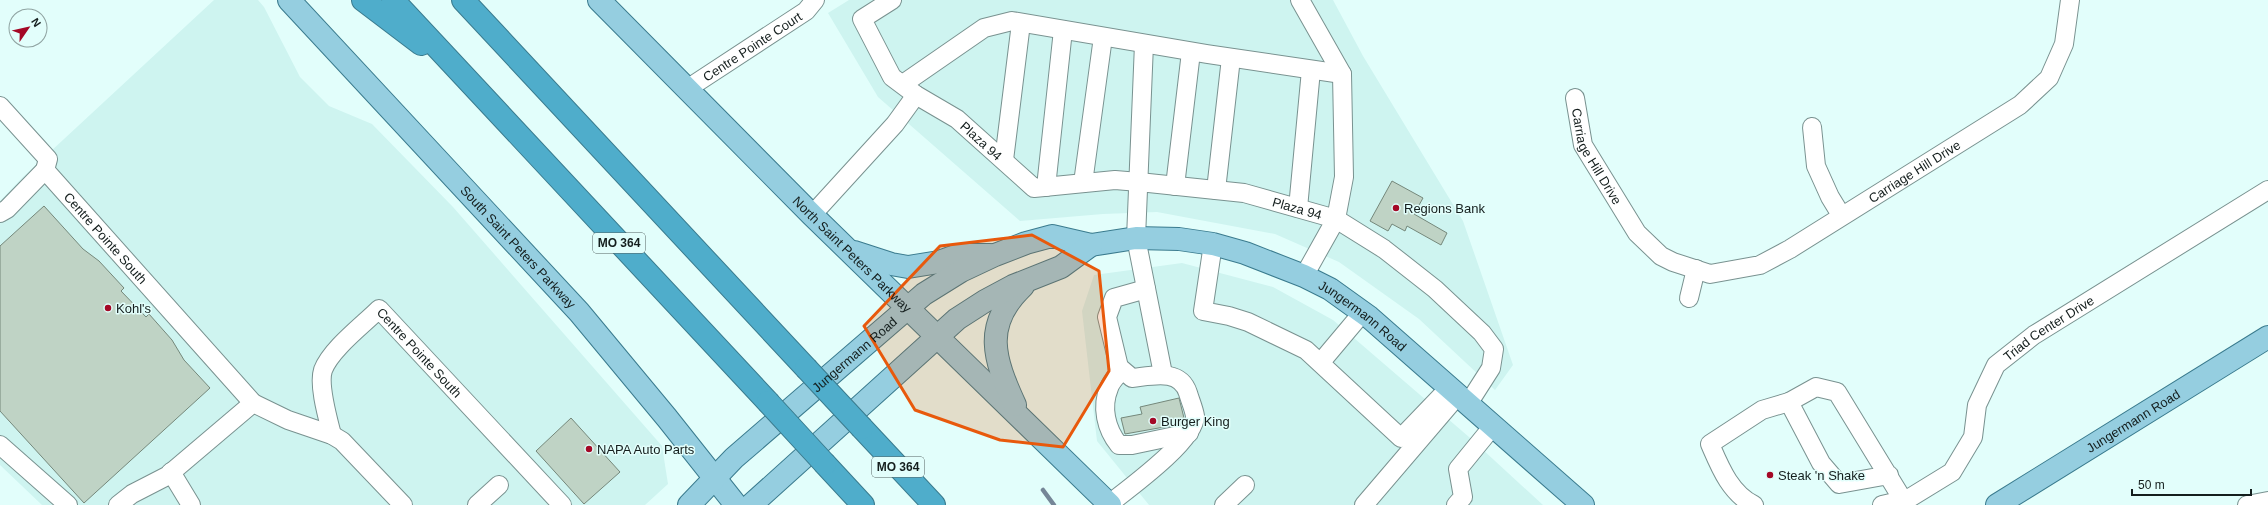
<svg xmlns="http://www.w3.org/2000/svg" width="2268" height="505" viewBox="0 0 2268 505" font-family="Arial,sans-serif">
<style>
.built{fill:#cef4f0}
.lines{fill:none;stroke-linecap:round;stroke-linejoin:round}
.stream{stroke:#758697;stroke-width:4.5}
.building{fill:#bfd3c5;stroke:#75887b}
.minor-casing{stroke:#799290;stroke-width:20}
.major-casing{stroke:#3a7b8e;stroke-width:24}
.highway-casing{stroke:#3a7b8e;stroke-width:24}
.minor{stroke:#fff;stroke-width:18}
.major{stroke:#95cee0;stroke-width:22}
.highway{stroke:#4fadcb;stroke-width:22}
.highway-bridge-casing{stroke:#3a7b8e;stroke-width:24;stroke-linecap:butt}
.highway-bridge{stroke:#4fadcb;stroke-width:22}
.marked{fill:#e8590c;fill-opacity:0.2;stroke:#e8590c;stroke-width:3;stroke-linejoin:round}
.poi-dot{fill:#a40826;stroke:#e2fefb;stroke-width:1.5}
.labels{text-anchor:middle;stroke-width:3;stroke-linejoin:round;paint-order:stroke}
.shield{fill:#e2fefb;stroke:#526160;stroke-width:1}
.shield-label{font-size:12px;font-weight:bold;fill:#141e1d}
.street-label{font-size:13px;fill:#141e1d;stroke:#e2fefb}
.poi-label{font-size:13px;fill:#141e1d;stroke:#e2fefb;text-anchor:start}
</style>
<rect width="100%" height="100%" fill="#e2fefb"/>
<path class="built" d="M214 0H258L264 7 300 77 329 106 372 124 453 207 662 446 668 484 645 505H42L0 465V201L23 177Z
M849 0H1333L1363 56 1463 221 1513 365 1495 390 1419 319 1339 262 1275 234 1157 212 1103 214 1020 221 878 97 828 13Z
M1182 263 1273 287 1333 320 1469 437 1543 505H1149L1097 441 1082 311 1094 275Z"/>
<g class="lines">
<path class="stream" d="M1043 490 1054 505"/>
</g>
<path class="building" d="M1392 181 1423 198 1414 214 1447 233 1441 245 1407 226 1405 231 1392 224 1388 231 1370 221Z
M44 206 83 249 99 261 124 288 121 291 146 317 149 314 172 340 184 360 210 388 84 503 0 411V246Z
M1179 398 1184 418 1181 424 1125 434 1121 418 1142 414 1140 407Z
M571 418 620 472 584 504 536 451Z"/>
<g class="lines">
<g class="minor-casing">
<g id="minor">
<path id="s1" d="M892 0 862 19 892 77 916 95 957 119 1034 188 1115 180 1139 182 1244 193 1336 219 1384 249 1435 289 1482 333 1494 349 1491 368 1468 404"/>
<path d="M1300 0 1342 74 1344 177 1336 219 1304 276"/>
<path d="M1144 44 1136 238 1163 374"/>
<path d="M903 84 984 28 1012 21 1207 54 1342 74"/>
<path id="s2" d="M687 89 806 11 815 0"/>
<path id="s3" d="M1575 98 1583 145 1637 233 1661 256 1673 262 1710 274 1760 265 1790 249 2020 105 2049 78 2064 44 2070 0"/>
<path id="s4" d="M0 106 48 159 45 170 253 403"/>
<path d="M1812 127 1816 166 1830 197 1841 215"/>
<path d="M1004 160 1021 23"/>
<path d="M1083 183 1103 37"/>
<path d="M1175 186 1191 52"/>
<path d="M1046 187 1063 30"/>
<path d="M1216 190 1231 58"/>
<path d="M1298 208 1311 70"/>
<path d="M0 213 7 209 45 170"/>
<path d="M812 215 895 124 916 95"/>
<path d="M1213 244 1203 311 1229 316 1248 322 1306 350 1401 438 1450 387"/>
<path d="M1689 298 1696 269"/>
<path d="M1321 362 1363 312"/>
<path d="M1122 370C1118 375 1111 381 1109 388 1101 407 1106 429 1119 445H1132L1189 433"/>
<path id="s5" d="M332 435C328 419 318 385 323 370 331 349 363 325 379 309L562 505"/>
<path d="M0 445 68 505"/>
<path d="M171 472 191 505"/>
<path d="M1889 475 1839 484 1821 463 1789 402 1816 387 1837 392 1903 500"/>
<path d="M1109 504C1128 489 1196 440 1195 416 1194 409 1190 400 1188 393 1180 368 1152 376 1132 378L1119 367 1107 317 1114 298 1146 289"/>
<path d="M118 505 132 494 167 476 253 403 288 420 332 435 342 441 403 505"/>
<path d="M477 505 499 485"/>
<path d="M1224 505 1245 485"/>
<path d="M1364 505 1458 395"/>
<path d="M1456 505 1463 497 1458 469 1493 426"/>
<path d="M1754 505C1730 493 1720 467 1710 444L1762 410 1789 402"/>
<path id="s6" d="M1882 505 1908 499 1952 472 1973 437 1977 405 1996 365 2034 335 2268 190"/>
<path d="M2247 505 2268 501"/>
</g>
</g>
<g class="major-casing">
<g id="major">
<path id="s7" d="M289 0 579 312 667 418 736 505"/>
<path id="s8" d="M599 0 812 215 1110 505"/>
<path d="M854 252 891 264 908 267 939 262 958 255H990"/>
<path d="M1015 405C994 359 982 325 1023 286"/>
<path id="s9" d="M689 505 734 458 924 294 961 271 995 255 1026 243 1052 236 1091 245 1136 238 1179 239 1213 244 1245 253 1304 276 1330 289 1369 317 1583 505"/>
<path d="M751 505 957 319 985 301 1013 286 1061 267 1091 245"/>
<path id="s10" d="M1997 505 2268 337"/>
</g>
</g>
<g class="highway-casing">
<path id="highway" d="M363 0 421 44
M393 0 768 402
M463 0 806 368
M862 428 934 505
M825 464 863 505"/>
</g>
<use href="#minor" class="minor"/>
<use href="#major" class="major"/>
<use href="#highway" class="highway"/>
<g class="highway-bridge-casing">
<path id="highway-bridge" d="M806 368 862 428
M768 402 825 464"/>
</g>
<use href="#highway-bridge" class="highway-bridge"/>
</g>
<path class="marked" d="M1032 235 1099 271 1109 371 1063 447 1000 440 915 410 864 326 940 246Z"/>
<g class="poi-dot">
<circle cx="1396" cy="208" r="4"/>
<circle cx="108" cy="308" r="4"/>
<circle cx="1153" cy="421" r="4"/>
<circle cx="589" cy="449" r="4"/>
<circle cx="1770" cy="475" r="4"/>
</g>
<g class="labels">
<g class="shield">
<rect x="593" y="233" width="52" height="20" rx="3"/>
<rect x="872" y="457" width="52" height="20" rx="3"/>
</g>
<g class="shield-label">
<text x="619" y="247">MO 364</text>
<text x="898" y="471">MO 364</text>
</g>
<g class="street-label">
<text dy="5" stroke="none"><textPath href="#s2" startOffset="78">Centre Pointe Court</textPath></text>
<text dy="5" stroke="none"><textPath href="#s1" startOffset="211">Plaza 94</textPath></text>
<text dy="5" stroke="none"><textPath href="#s3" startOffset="63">Carriage Hill Drive</textPath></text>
<text dy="5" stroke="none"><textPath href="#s3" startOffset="468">Carriage Hill Drive</textPath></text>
<text dy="5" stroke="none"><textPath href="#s1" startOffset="548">Plaza 94</textPath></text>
<text dy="5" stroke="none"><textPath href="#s4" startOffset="174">Centre Pointe South</textPath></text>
<text dy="5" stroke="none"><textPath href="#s7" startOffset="337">South Saint Peters Parkway</textPath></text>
<text dy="5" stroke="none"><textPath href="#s8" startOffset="359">North Saint Peters Parkway</textPath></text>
<text dy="5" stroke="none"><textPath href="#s9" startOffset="788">Jungermann Road</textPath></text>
<text dy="5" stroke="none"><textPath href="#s6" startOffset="260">Triad Center Drive</textPath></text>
<text dy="5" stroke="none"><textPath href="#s9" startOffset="224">Jungermann Road</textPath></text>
<text dy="5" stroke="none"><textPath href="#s5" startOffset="209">Centre Pointe South</textPath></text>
<text dy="5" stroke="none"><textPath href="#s10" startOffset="160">Jungermann Road</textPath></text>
</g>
<g class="poi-label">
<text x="1404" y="213">Regions Bank</text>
<text x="116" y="313">Kohl's</text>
<text x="1161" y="426">Burger King</text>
<text x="597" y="454">NAPA Auto Parts</text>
<text x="1778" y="480">Steak 'n Shake</text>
</g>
</g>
<g transform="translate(28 28) rotate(56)"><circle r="19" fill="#e2fefb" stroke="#90a4a2"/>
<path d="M0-3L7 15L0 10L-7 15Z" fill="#a40826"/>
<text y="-6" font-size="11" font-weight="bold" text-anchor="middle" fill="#141e1d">N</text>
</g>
<path d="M2132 489v6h119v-6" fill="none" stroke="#141e1d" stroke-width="2"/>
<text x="2138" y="489" font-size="12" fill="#141e1d" stroke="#e2fefb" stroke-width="3" paint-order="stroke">50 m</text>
</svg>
